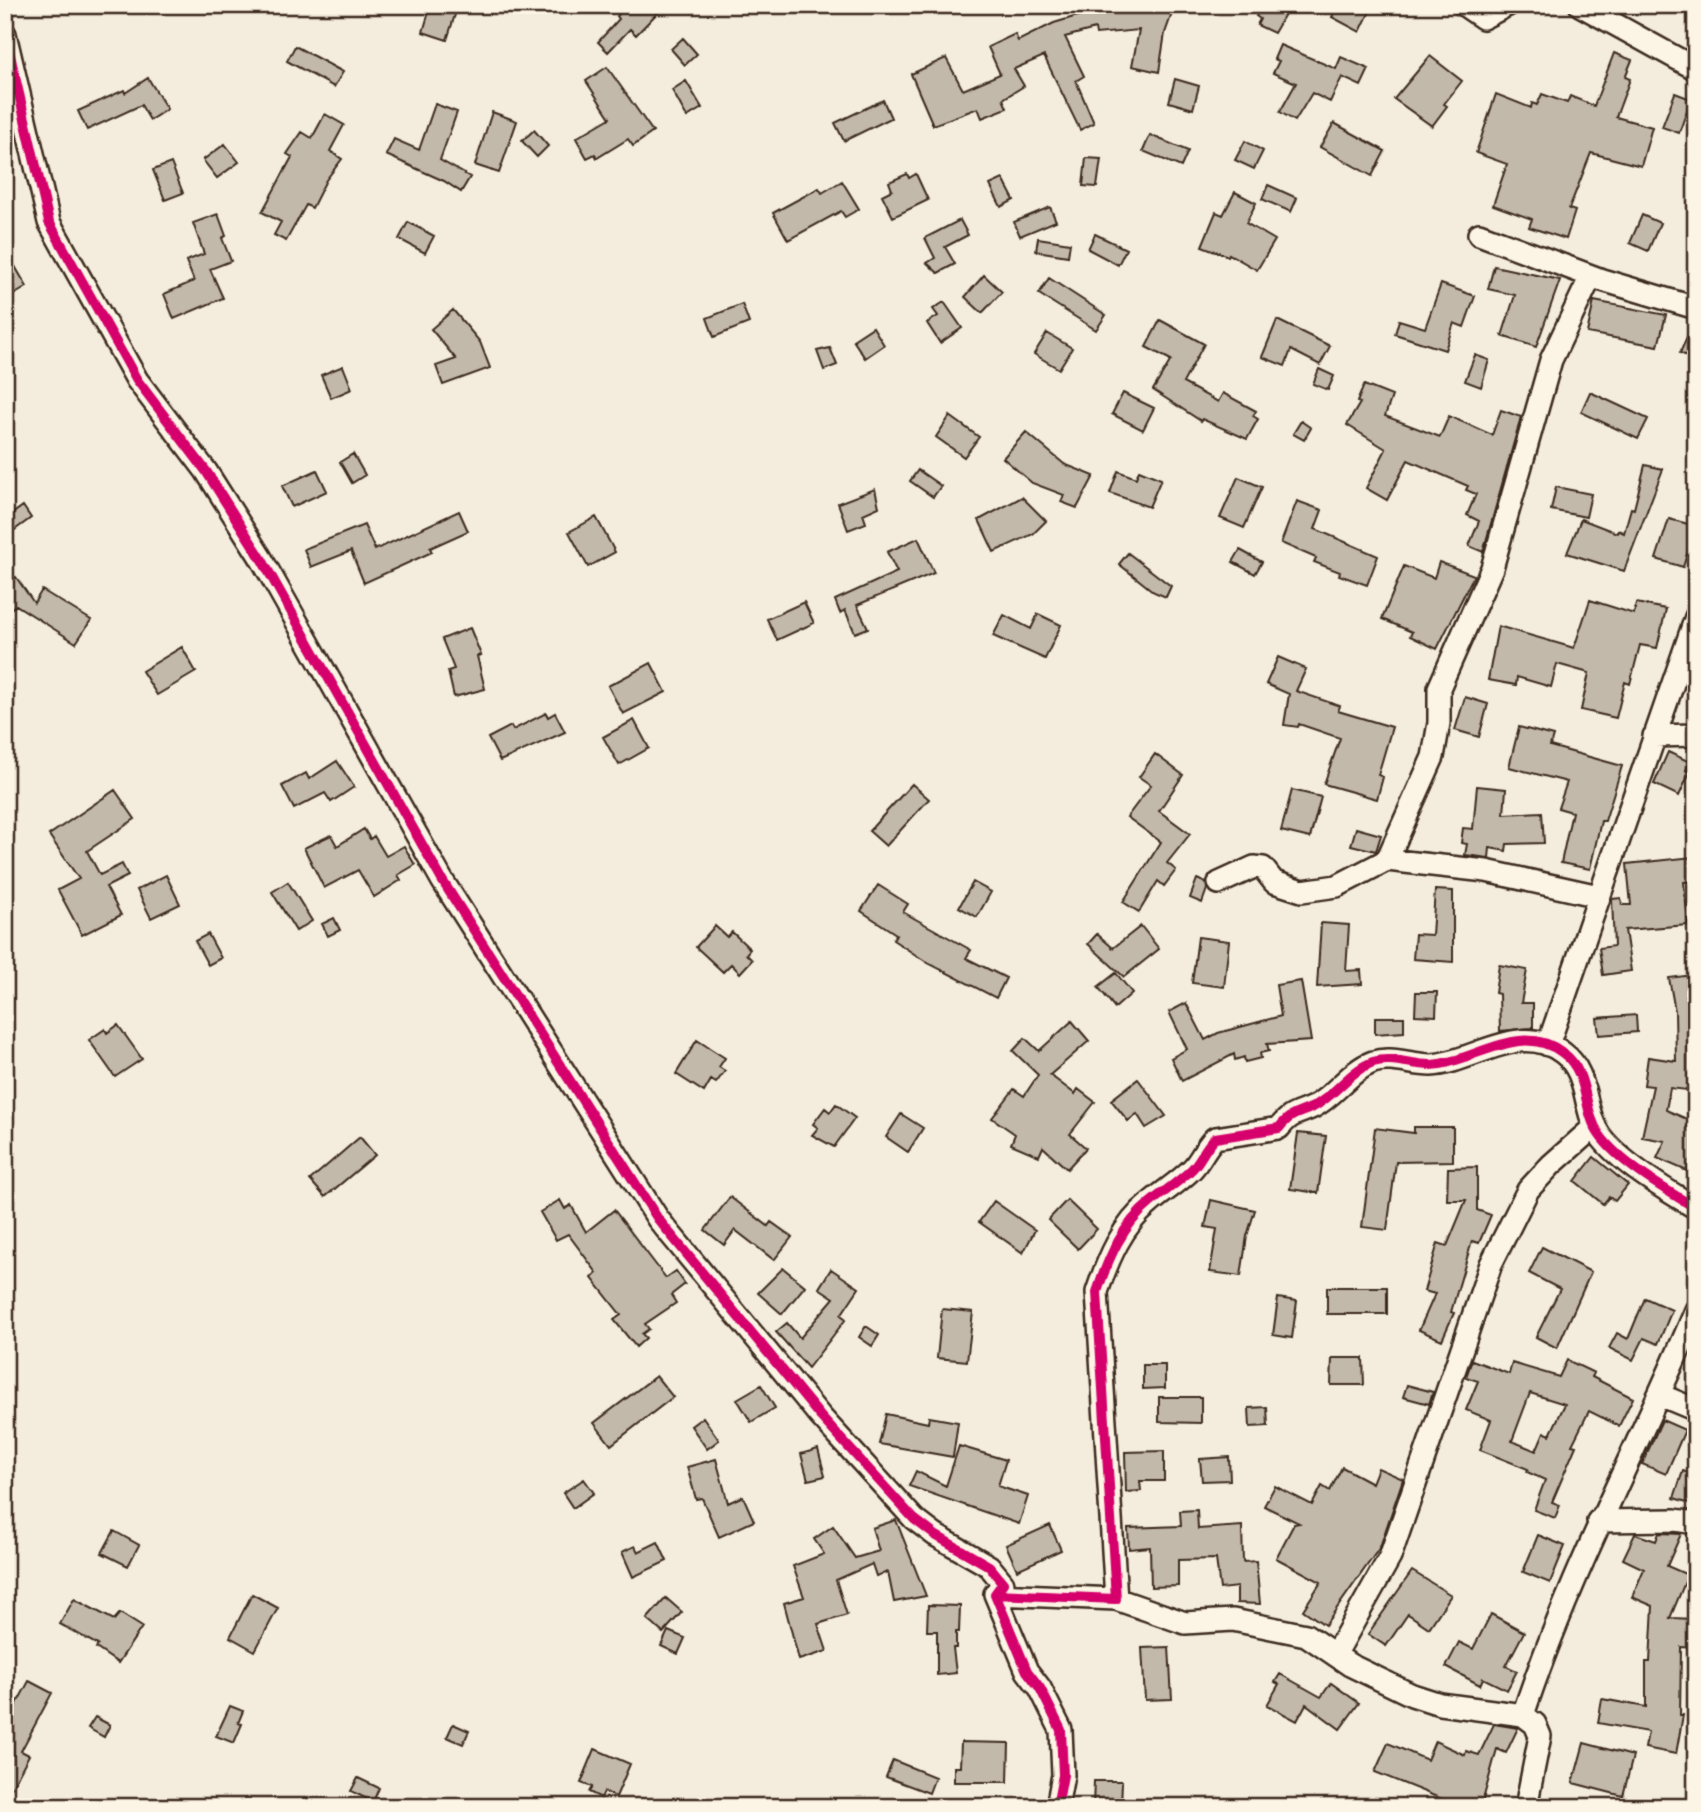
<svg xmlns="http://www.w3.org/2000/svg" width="1701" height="1812" viewBox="0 0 1701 1812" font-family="Mynerve,sans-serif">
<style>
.building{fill:#c3b9aa;stroke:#3b2a1e;stroke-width:2;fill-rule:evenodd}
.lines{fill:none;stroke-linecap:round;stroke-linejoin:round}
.street-casing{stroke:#3b2a1e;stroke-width:26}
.street{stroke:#fcf5e5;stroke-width:21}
.cycleway-casing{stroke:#fcf5e5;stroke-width:15}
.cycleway{stroke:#d6006c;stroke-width:10}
</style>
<rect width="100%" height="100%" fill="#f4eddd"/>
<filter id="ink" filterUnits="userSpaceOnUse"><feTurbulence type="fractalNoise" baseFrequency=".0143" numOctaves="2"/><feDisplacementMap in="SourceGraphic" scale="14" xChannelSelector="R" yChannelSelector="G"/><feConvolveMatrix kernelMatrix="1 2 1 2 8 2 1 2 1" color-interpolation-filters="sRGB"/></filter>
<g filter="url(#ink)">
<path class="building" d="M431 5H458L447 40 423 32Z
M627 5H665L636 35 630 29 608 52 598 42 619 19 617 16Z
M1093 5H1175L1165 33 1159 72 1132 66 1139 30 1096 34 1095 29 1065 37 1084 76 1076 81 1094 123 1080 130 1044 56 1014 69 1024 86 1003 99 1007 108 982 118 978 108 933 125 911 74 946 58 963 90 1000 74 988 47 1015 34 1018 41 1054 23 1094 11Z
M1262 5H1269L1285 14 1274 33 1257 25 1260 19 1256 16Z
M1338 5H1373L1360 32 1332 17Z
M683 38 697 54 685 65 671 49Z
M1280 45 1336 69 1341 57 1369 69 1361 86 1342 77 1330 102 1312 93 1295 121 1280 112 1296 83 1273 73 1279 61 1274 59Z
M295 46 343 72 334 87 287 61Z
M1614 53 1632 60 1625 77 1630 79 1616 117 1652 127 1641 166 1591 153 1569 209 1575 211 1566 239 1529 227 1532 219 1493 205 1507 164 1476 153 1496 94 1531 108 1532 103 1537 105 1542 94 1567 103 1570 96 1594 106Z
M1430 56 1462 81 1444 104 1447 106 1432 126 1394 99Z
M607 67 653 132 633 146 628 139 597 158 595 154 587 158 576 138 610 118 586 81Z
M148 78 167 109 150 120 141 105 87 130 78 111 124 90 125 93Z
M1175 79 1199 86 1193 109 1169 102Z
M686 81 702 108 687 117 672 90Z
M1675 93 1691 99 1679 133 1662 127Z
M883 100 891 118 844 141 835 123Z
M435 104 457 112 440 160 470 177 461 192 444 181 386 155 394 139 419 150Z
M492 112 517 121 499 173 475 165Z
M325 114 344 125 330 151 342 159 326 180 312 208 306 205 286 241 274 235 281 222 262 212 292 157 287 154 302 132 312 138Z
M1334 123 1385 151 1372 176 1320 147Z
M534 130 548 146 537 157 522 141Z
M1150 135 1188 151 1181 167 1143 151Z
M1245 141 1263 151 1254 169 1235 160Z
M225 144 239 162 217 178 203 160Z
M1086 158 1101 159 1097 187 1083 186Z
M171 163 183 193 165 200 153 170Z
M907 174 909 178 916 174 928 200 893 217 882 195 892 190 889 182Z
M1003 179 1014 200 1001 207 990 185Z
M842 181 859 209 845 217 841 211 788 240 773 213 819 188 822 193Z
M1268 185 1297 198 1291 212 1262 199Z
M1235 192 1256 203 1246 223 1275 240 1257 270 1229 254 1228 256 1202 246 1216 212 1223 215Z
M1050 207 1056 221 1020 236 1014 222Z
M218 214 226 236 222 238 231 261 210 269 223 298 174 319 164 294 194 281 186 261 204 254 193 223Z
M1642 215 1660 223 1648 251 1630 243Z
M960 220 968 235 945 247 955 264 938 273 927 263 935 258 925 238Z
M408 222 434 236 425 253 399 239Z
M1095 234 1126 249 1118 265 1088 249Z
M1038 238 1070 243 1068 256 1036 251Z
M5 249 27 287 5 300Z
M1494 266 1560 280 1536 347 1502 336 1515 295 1488 289Z
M984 275 1002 292 982 313 965 297Z
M1049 278 1106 315 1096 330 1039 294Z
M1441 284 1475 296 1464 327 1454 323 1445 350 1395 334 1399 320 1425 328Z
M1594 301 1666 315 1658 346 1587 333Z
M944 302 962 328 940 343 927 323 938 316 933 309Z
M742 304 749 323 714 337 707 318Z
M453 310 480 342 490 368 443 385 436 366 456 359 431 329Z
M1160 320 1204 344 1183 383 1218 402 1223 393 1256 411 1253 416 1258 419 1247 439 1202 419 1201 421 1153 390 1171 360 1146 347Z
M1277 320 1330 346 1320 365 1291 350 1285 366 1262 357Z
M1694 321H1696V360L1680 353Z
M873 327 884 345 865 358 853 340Z
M1047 333 1072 348 1059 369 1034 354Z
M830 348 837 365 824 370 817 351Z
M1475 355 1489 360 1481 387 1465 381Z
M343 366 352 389 331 398 321 375Z
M1319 369 1334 376 1328 390 1313 384Z
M1364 385 1392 396 1385 416 1440 437 1449 416 1492 435 1501 410 1521 417 1483 552 1469 546 1479 521 1467 515 1476 494 1466 490 1468 486 1408 460 1387 500 1366 488 1386 449 1347 425 1360 403 1357 402Z
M1590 392 1648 419 1638 439 1581 412Z
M1123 393 1154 408 1143 430 1112 414Z
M950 416 979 437 964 457 936 437Z
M1301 421 1311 428 1304 440 1293 434Z
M1026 432 1064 464 1094 476 1077 508 1061 502 1064 495 1032 483 1003 458Z
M353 454 365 475 352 483 340 462Z
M1645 465 1663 469 1624 571 1567 553 1581 519 1617 533 1618 530 1624 533 1631 508 1634 509Z
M317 470 327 491 292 507 282 486Z
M918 470 941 486 933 497 910 481Z
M1139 470 1161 479 1149 507 1110 493 1118 471 1136 478Z
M1238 477 1262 487 1244 528 1220 518Z
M1556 487 1591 494 1586 517 1551 510Z
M875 489 879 507 863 514 866 523 848 530 838 503Z
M1022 497 1046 521 1033 534 994 552 979 520Z
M1297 501 1322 510 1315 529 1378 556 1367 585 1339 575 1340 572 1314 562 1316 558 1281 543Z
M23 506 31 518 5 537V519Z
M459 511 468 531 430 548 432 552 364 583 351 551 311 567 304 549 364 525 375 550Z
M596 517 615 552 588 567 569 532Z
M1669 519 1696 526 1683 567 1656 559Z
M918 538 934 573 857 605 868 628 855 633 845 610 840 613 835 600 897 572 887 552Z
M1240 550 1262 562 1255 574 1233 562Z
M1128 553 1171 586 1166 597 1154 592 1119 564Z
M1439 562 1474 575 1437 649 1410 636 1412 632 1382 619 1404 566 1434 578Z
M16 577 34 603 42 590 91 620 76 643 16 605 5 613V585Z
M1590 600 1634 614 1636 603 1666 609 1657 648 1640 645 1630 684 1625 682 1616 718 1581 710 1589 673 1557 664 1551 687 1517 677 1516 685 1488 680 1498 626 1574 648Z
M804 602 814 623 777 640 767 619Z
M1038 614 1061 625 1045 659 993 636 1004 615 1031 629Z
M470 628 481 655 477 656 485 689 454 697 448 671 454 669 442 639Z
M182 647 196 672 157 695 142 671Z
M1278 657 1306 669 1296 691 1340 706 1338 711 1392 727 1378 775 1383 777 1377 799 1324 784 1340 738 1299 724 1298 727 1284 725 1289 694 1266 684Z
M651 663 666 692 623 714 608 686Z
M1465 697 1488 704 1479 737 1455 730Z
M546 713 548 717 555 713 565 732 500 761 488 738 511 726 513 730Z
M634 720 649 748 619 765 603 737Z
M1519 727 1553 736 1550 746 1622 766 1605 821H1601L1590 869 1561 863 1572 812 1558 808 1567 782 1509 767Z
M1668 752 1690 762 1686 770 1690 772 1679 796 1654 784Z
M1155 754 1183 775 1159 811 1190 834 1167 863 1176 870 1164 886 1158 881 1139 912 1123 902 1161 842 1127 817 1151 785 1139 777Z
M337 761 354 787 331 802 325 793 294 809 282 786 306 773 309 779Z
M912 784 929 799 886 846 869 831Z
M1477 786 1506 789 1504 814 1542 812 1544 843 1507 844 1506 851 1490 848 1489 858 1465 855 1467 844 1461 843 1463 828 1473 829Z
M115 790 135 819 87 851 100 875 122 864 128 876 106 887 121 915 82 935 58 890 79 879 49 835Z
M1292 790 1321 797 1310 838 1281 831Z
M1356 828 1381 835 1376 851 1351 845Z
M364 829 370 839 374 836 386 856 404 846 415 865 398 875 401 880 374 897 358 870 324 888 304 848 331 835 337 846Z
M1693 857 1695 881 1684 882 1688 925 1625 930 1631 971 1603 975 1599 948 1614 946 1612 899 1621 898 1622 905H1631L1627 864Z
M166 875 180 904 151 918 137 890Z
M1197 879 1206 883 1207 889 1202 903 1190 898Z
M288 882 312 921 296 931 272 892Z
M973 882 991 892 977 917 959 907Z
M878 885 908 904 903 912 971 950 966 958 1006 978 996 998 928 963 893 940 896 934 861 911Z
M1435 890 1453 891V962L1413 959 1415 934 1432 935Z
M334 918 340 930 328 936 322 924Z
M1321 923 1349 925 1346 971 1361 970 1362 984 1317 987Z
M715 926 727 937 732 932 750 949 746 954 752 960 740 973 731 964 723 972 696 947Z
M1141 926 1159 949 1124 977 1088 944 1097 934 1113 948Z
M208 934 221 958 208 965 195 941Z
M1198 937 1229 941 1224 987 1192 983Z
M1499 965 1527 970 1521 1003H1533V1028L1500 1031 1499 994 1495 993Z
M1116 973 1132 993 1115 1008 1098 987Z
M1692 975 1696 1011V1091L1670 1088 1666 1110 1696 1123V1175L1657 1158 1665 1141 1642 1137 1653 1086 1644 1085 1648 1057 1676 1061 1675 1011 1669 978Z
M1301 981 1311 1041 1267 1044 1269 1051 1260 1053 1261 1058 1245 1062 1244 1057 1235 1060 1234 1054 1182 1081 1171 1058 1187 1049 1169 1012 1186 1003 1205 1040 1218 1033 1281 1016 1276 985Z
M1416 992H1437L1436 1016 1415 1015Z
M1636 1015 1637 1032 1599 1035 1597 1018Z
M1375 1017H1404V1032L1375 1034Z
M1072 1021 1089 1041 1050 1075 1075 1094 1078 1089 1095 1102 1070 1134 1086 1148 1067 1169 1043 1147 1039 1156 1011 1144 1015 1134 992 1118 1014 1089 1024 1096 1038 1075 1013 1051 1025 1038 1039 1051Z
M118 1025 142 1059 115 1077 89 1040 105 1029 107 1033Z
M697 1040 725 1058 719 1067 725 1071 716 1083 711 1080 704 1092 676 1074Z
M1138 1079 1166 1116 1146 1128 1137 1114 1128 1121 1111 1100Z
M836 1104 855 1118 834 1147 812 1135 818 1128 813 1124 825 1108 830 1112Z
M901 1114 923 1128 908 1152 886 1137Z
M1414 1127H1453V1161L1396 1162 1387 1230 1362 1227 1375 1128 1414 1133Z
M1298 1133 1326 1136 1318 1193 1290 1189Z
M360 1137 375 1155 325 1197 310 1180Z
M1594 1157 1628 1185 1615 1201 1609 1197 1603 1204 1575 1181Z
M1477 1167V1210L1491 1215 1479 1243 1472 1241 1451 1312 1454 1313 1442 1340 1419 1330 1435 1294 1424 1291 1438 1243 1447 1246 1466 1200H1447L1448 1168Z
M730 1197 768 1226 771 1222 792 1237 774 1260 735 1230 724 1245 705 1230Z
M560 1200 565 1209 571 1205 586 1232 614 1210 666 1278 676 1271 685 1284 671 1295 676 1303 645 1324 649 1329 642 1334 646 1338 636 1347 614 1320 621 1315 592 1278 597 1273 568 1234 556 1240 540 1212Z
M1067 1200 1097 1229 1078 1249 1048 1220Z
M1211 1200 1255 1210 1247 1236 1241 1276 1210 1272 1217 1229 1205 1227Z
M994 1201 1035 1230 1023 1253 979 1222Z
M1542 1247 1591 1272 1557 1348 1536 1337 1560 1289 1529 1273Z
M783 1268 805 1286 782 1314 758 1293Z
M831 1269 859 1288 841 1315 846 1319 808 1368 776 1332 787 1323 800 1338 834 1298 819 1288Z
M1327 1287H1387V1314H1327Z
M1278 1298 1297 1301 1292 1338 1273 1335Z
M1645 1298 1672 1310 1658 1344 1644 1338 1633 1360 1609 1348 1617 1333 1628 1339Z
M942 1309 973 1312 967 1361 937 1358Z
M866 1326 879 1335 872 1346 859 1337Z
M1332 1358H1363L1364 1385H1331Z
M1472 1360 1509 1374 1512 1363 1559 1377 1567 1360 1594 1373 1592 1377 1633 1398 1619 1426 1589 1411 1572 1445 1576 1446 1552 1502 1560 1505 1555 1518 1534 1510 1545 1480 1527 1472 1528 1469 1480 1450 1491 1420 1466 1410 1478 1381 1466 1377ZM1530 1393 1565 1404 1550 1435 1544 1432 1536 1451 1512 1441Z
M1143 1365H1165V1388L1143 1389Z
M656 1376 673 1397 611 1445 594 1423Z
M761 1385 775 1408 751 1422 737 1399Z
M1407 1385 1433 1392 1429 1404 1403 1397Z
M1159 1397H1201V1423L1159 1422Z
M1267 1407 1268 1426 1250 1427 1249 1408Z
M886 1414 928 1423 929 1417 958 1422 953 1457 879 1444Z
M703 1417 719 1440 707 1449 691 1426Z
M1662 1420 1685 1430 1666 1474 1642 1464Z
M959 1446 1006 1460 998 1486 1028 1496 1019 1524 909 1486 916 1471 946 1486Z
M818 1449 825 1476 808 1480 801 1454Z
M1164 1451V1481H1140L1141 1491 1126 1492 1125 1452Z
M1229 1457 1230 1480 1202 1481 1200 1459Z
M716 1459 728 1503 743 1496 754 1521 719 1537 702 1498 696 1499 687 1467Z
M1342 1467 1372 1483 1378 1468 1403 1479 1380 1547 1325 1625 1303 1610 1321 1582 1276 1558 1294 1524 1299 1523 1264 1506 1275 1486 1312 1505 1322 1486 1330 1491Z
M1683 1471 1696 1476 1690 1503 1674 1498Z
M584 1479 594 1493 573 1508 563 1493Z
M1197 1510 1198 1529 1242 1526 1243 1562 1256 1561 1260 1604 1237 1603V1587L1220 1589 1216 1559 1178 1560V1586L1151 1587 1150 1547 1129 1549 1128 1528 1181 1526 1180 1511Z
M896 1520 926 1596 894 1602 888 1572 876 1576 872 1564 836 1580 847 1615 818 1624 827 1651 799 1660 784 1603 804 1597 793 1566 824 1554 814 1539 833 1526 855 1558 879 1551 872 1528Z
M1050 1525 1061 1550 1017 1570 1006 1545Z
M114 1531 139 1545 128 1566 102 1553Z
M1659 1533 1681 1534 1667 1566 1688 1575 1670 1618 1696 1619V1648L1681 1647 1680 1715H1683L1676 1754 1645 1748 1648 1732 1598 1723 1602 1699 1646 1707V1662H1650L1653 1606 1632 1597 1644 1569 1623 1559 1635 1534 1656 1541Z
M1538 1535 1565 1546 1550 1583 1523 1572Z
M658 1542 667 1561 633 1577 622 1552 635 1546 638 1552Z
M1412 1571 1451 1595 1429 1628 1408 1614 1386 1646 1368 1634Z
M252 1594 278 1608 255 1651 230 1637Z
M666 1598 682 1612 663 1633 647 1619Z
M74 1599 114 1620 120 1613 142 1627 118 1663 96 1648 98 1645 60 1624Z
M928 1605 960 1606 959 1632H956V1648H953L956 1673 937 1675V1631H927Z
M1491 1614 1524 1632 1506 1666 1517 1671 1507 1690 1483 1678 1480 1685 1446 1667 1459 1642 1473 1649Z
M668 1631 685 1638 678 1654 661 1646Z
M1169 1647 1172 1699 1145 1700 1142 1648Z
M1280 1674 1321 1697 1331 1683 1359 1703 1340 1729 1306 1704 1297 1721 1267 1705 1279 1684 1275 1682Z
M29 1681 52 1693 21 1751 29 1755 5 1800V1726Z
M230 1706 243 1711 238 1723 242 1724 234 1743 216 1736Z
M95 1717 110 1725 104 1737 88 1728Z
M453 1724 469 1731 463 1744 447 1737Z
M1494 1724 1518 1728 1506 1753 1497 1749 1481 1807 1442 1799 1375 1772 1388 1743 1427 1760 1435 1741 1465 1755 1466 1751 1479 1755Z
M961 1742 1009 1743 1008 1782H954V1767H960Z
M1584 1743 1633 1756 1623 1796 1573 1783Z
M595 1749 630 1764 616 1797 604 1792 601 1798 589 1792 592 1787 581 1783Z
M893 1760 935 1777 929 1793 886 1777Z
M358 1778 379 1788 373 1802 351 1791Z
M1094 1781H1122L1121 1807 1093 1806Z"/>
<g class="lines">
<g class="street-casing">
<path id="street" d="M1464 5 1483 18 1508 5
M1580 5 1696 69
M5 34 49 222 137 380 206 471 261 558 442 880 658 1219 820 1416 914 1519 935 1535 989 1566 1003 1583 995 1594 1027 1671 1040 1688 1061 1730 1063 1775 1057 1807
M1479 234 1602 280 1696 308
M1654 736 1696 735
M1387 860 1433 757 1439 723V688L1492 568 1551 360 1591 276
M1219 883 1254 867 1263 868 1274 882 1302 891 1337 886 1387 860 1486 871 1599 896
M1548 1045 1696 617
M1660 1395 1696 1410
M1598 1521 1675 1520 1696 1523
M995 1594 1116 1599 1097 1292C1108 1259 1122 1225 1150 1203 1164 1191 1179 1182 1192 1169 1201 1160 1205 1147 1215 1138L1279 1128C1292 1112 1296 1115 1313 1107 1335 1096 1349 1071 1373 1062 1391 1056 1411 1065 1431 1065 1473 1063 1520 1020 1563 1053 1590 1073 1582 1109 1599 1134 1617 1161 1667 1191 1696 1208
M1116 1599 1185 1623 1233 1620 1306 1635 1350 1665 1412 1695 1440 1704 1523 1715 1535 1724 1540 1736 1526 1807
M1335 1655 1390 1557 1491 1264 1528 1190 1551 1165 1595 1126
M1523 1715C1569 1575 1639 1446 1696 1310"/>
</g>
<use href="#street" class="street"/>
<g class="cycleway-casing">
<path id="cycleway" d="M5 34 49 222 137 380 206 471 261 558 442 880 658 1219 820 1416 914 1519 935 1535 989 1566 1003 1583 995 1594 1027 1671 1040 1688 1061 1730 1063 1775 1057 1807
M995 1594 1116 1599 1097 1292C1108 1259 1122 1225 1150 1203 1164 1191 1179 1182 1192 1169 1201 1160 1205 1147 1215 1138L1279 1128C1292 1112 1296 1115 1313 1107 1335 1096 1349 1071 1373 1062 1391 1056 1411 1065 1431 1065 1473 1063 1520 1020 1563 1053 1590 1073 1582 1109 1599 1134 1617 1161 1667 1191 1696 1208"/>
</g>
<use href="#cycleway" class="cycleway"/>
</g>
</g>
<rect width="1701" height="1812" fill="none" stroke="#fcf5e5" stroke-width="28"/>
<rect x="14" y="14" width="1673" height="1784" fill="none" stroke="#3b2a1e" stroke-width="2.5" filter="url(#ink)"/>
</svg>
